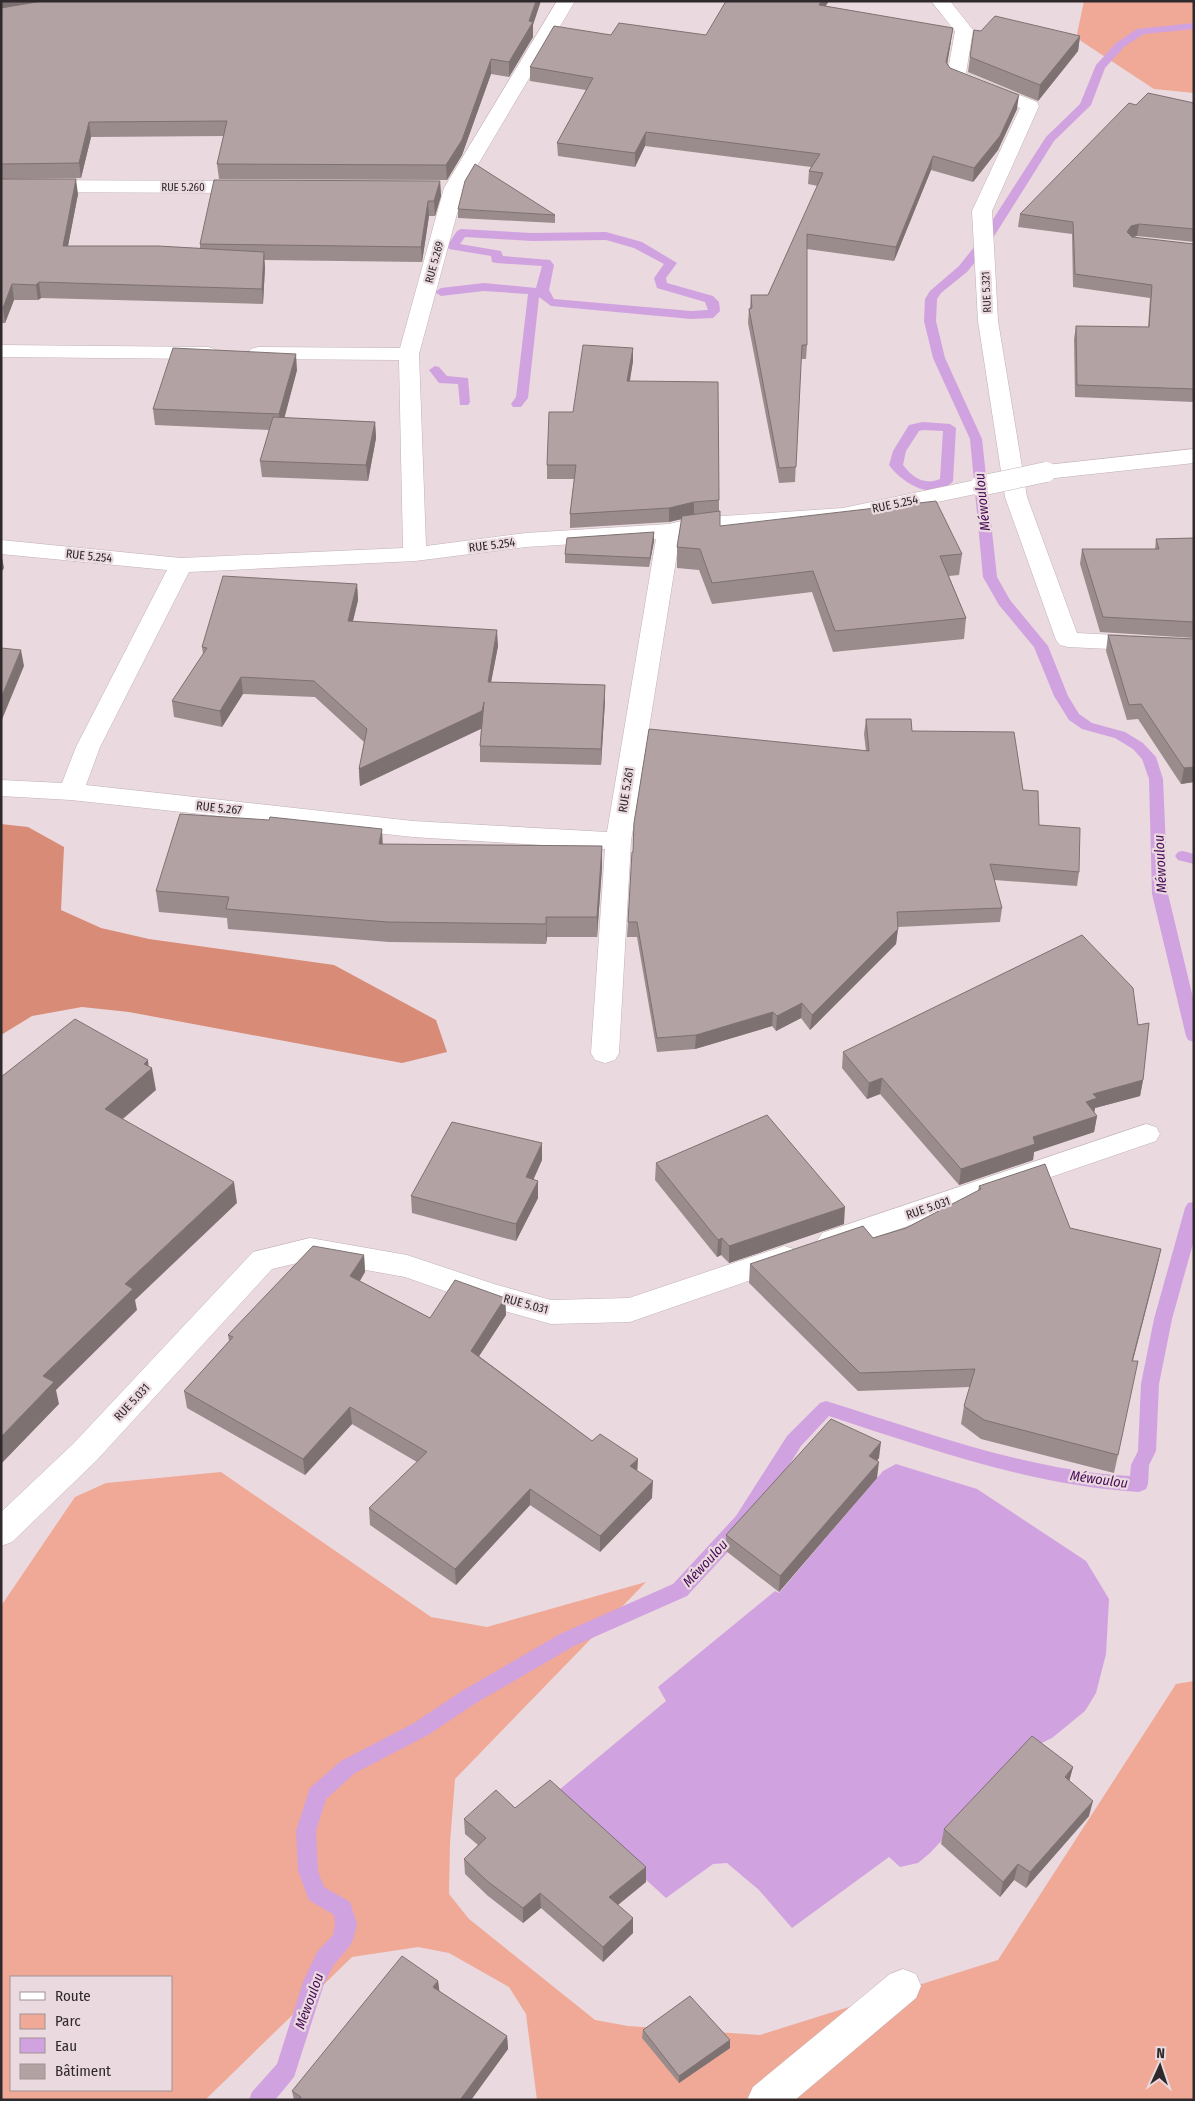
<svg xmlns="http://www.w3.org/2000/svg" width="1195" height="2101" viewBox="0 0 1195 2101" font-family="'Fira Sans Condensed',sans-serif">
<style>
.green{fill:#efa996;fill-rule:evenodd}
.forest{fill:#d88b76}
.water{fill:#d1a2e0}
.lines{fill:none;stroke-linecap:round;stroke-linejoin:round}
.stream{fill:#d1a2e0;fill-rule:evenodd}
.minor-casing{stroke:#c1b2b7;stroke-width:1}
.minor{fill:#fff;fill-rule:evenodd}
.minor-bridge-casing{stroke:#c1b2b7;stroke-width:21;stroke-linecap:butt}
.minor-bridge{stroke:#fff;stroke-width:20}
.wall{fill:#9a8b8c}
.shaded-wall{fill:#7d7172}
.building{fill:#b3a2a3;stroke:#7d7172}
.labels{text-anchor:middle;stroke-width:4.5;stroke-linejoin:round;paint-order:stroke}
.far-street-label{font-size:11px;fill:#2f292b;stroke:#ead9de}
.street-label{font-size:12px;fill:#2f292b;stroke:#ead9de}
.water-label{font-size:14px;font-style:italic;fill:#460b56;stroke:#ead9de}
</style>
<rect width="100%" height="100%" fill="#ead9de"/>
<path class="green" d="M1084 1H1194V93L1154 89 1081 41 1077 34Z
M221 1472 431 1617 487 1627 646 1582 455 1779 450 1843 449 1894 469 1919 595 2020 628 2026 760 2035 998 1960 1176 1684 1194 1681V2100H537L526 2014 509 1987 449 1953 418 1947 352 1957 205 2100H1V1606L75 1497 106 1483ZM11 1977H171V2090H11Z"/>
<path class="forest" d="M1 824 28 827 64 847 61 910 101 928 149 939 334 965 436 1020 447 1052 402 1063 129 1012 82 1007 32 1016 1 1035Z"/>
<path class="water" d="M896 1464 977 1489 1086 1561 1109 1599 1106 1654 1096 1693 1085 1711 1052 1738 1027 1750 930 1853 918 1863 900 1867 889 1857 792 1928 759 1890 727 1863 713 1864 666 1898 553 1795 666 1701 658 1687 775 1591 779 1593 883 1471Z"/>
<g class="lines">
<path class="stream" d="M1194 23V29L1144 34 1124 47 1105 68 1091 105 1054 141 988 246 967 272 941 293 937 299 936 321 945 358 982 439 997 577 1010 600 1048 646 1068 696 1079 714 1092 723 1125 732 1143 743 1156 757 1163 779 1168 894 1194 1002V1042L1188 1040 1186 1036 1152 894 1149 779 1142 759 1133 749 1115 738 1082 729 1069 720 1054 696 1034 647 999 605 983 577 970 439 933 358 924 321 925 299 930 291 959 266 979 241 1046 137 1080 104 1096 65 1116 43 1137 29Z
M461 229 532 233 606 232 642 242 677 263 666 278 667 283 713 296 719 302 720 311 713 318 691 319 551 306 539 297 528 398 521 407H513L511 404 516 397 528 294 484 291 441 296 435 292 441 288 484 283 536 288 542 266 496 263 492 262 491 256 449 249 447 246 457 231ZM465 237 532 241 606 240 634 248 664 264 654 278 657 288 705 302 708 310 691 311 554 299 549 290 554 265 550 260 503 256 501 251 460 244Z
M435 366 439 367 447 376 468 378 470 402 468 405H460L458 384 439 383 429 370Z
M923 422 950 424 956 428 953 481C934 503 902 483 889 465L893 451 909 425ZM923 430 943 431 940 479C925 486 912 477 903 465L906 451 919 431Z
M1183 851 1194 854V864L1178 860 1175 856 1178 852Z
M1194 1202V1240L1172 1319 1159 1384 1156 1451 1149 1465 1148 1484 1146 1489 1139 1492C1033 1486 930 1449 829 1416L801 1446 750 1528 687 1596 574 1646 476 1703 428 1735 355 1773 326 1799 316 1831 318 1871 324 1887 350 1902 357 1924 353 1940 349 1947 333 1966 324 1984 294 2077 275 2100H249L252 2092 277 2064 303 1982 317 1952 333 1935 335 1924 334 1915 309 1900 298 1871 296 1831 310 1788 341 1761 414 1723 462 1691 560 1634 673 1584 736 1516 787 1436 820 1403 826 1401C923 1431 1028 1471 1130 1476L1131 1465 1138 1451 1141 1384 1154 1319 1185 1208 1188 1203Z"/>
<g class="minor-casing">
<path id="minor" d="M557 1H575L464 188 419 354 426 546 526 533 669 524 694 518 843 508 980 479 988 481 991 486 988 491 980 493 843 522 694 532 680 535 631 841 619 1053 615 1060 605 1063 595 1060 591 1053 605 849 413 837 71 800 1 796V780L62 783 76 747 167 570 1 554V540L181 558 403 548 399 360 258 359 251 357 248 353 251 349 258 347 400 348 444 188ZM656 539 607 832 413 821 86 785 100 747 189 572 415 561 526 547Z
M931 1H950L973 30 966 73 1037 102 1039 106 992 211 998 321 1027 497 1077 633 1194 639V653L1068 647 1060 645 1056 640 1005 497 978 321 972 211 1020 108 950 80 947 76 955 31Z
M1 180 250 181 257 183 260 187 257 191 250 193 1 192Z
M1 345 208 347 215 349 218 353 215 357 208 359 1 357Z
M1194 449V463L1046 479 1038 477 1035 472 1038 467 1046 465Z
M1146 1124 1156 1127 1160 1134 1156 1141 832 1252 822 1249 817 1241 822 1233Z
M310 1238 407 1255 494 1284 551 1300 629 1298 784 1246 794 1249 799 1257 794 1265 630 1322 551 1324 490 1307 405 1277 310 1260 272 1269 96 1461 12 1542 1 1546V1512L74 1443 253 1252Z
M903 1969 916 1974 921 1986 916 1998 795 2100H747L753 2087 890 1974Z"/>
</g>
<use href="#minor" class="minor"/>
<g class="minor-bridge-casing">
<path id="minor-bridge" d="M980 486 1046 472"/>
</g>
<use href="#minor-bridge" class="minor-bridge"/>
</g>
<path class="wall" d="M1 1 533 25V37L509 77 491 74 462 155 447 180 219 179 217 164 224 136 91 137 81 178 1 179Z
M826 6 951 41 947 64 950 68 1017 109 998 150 973 182 931 170 894 261 807 249V345L806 359H801L795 482 779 483 748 323 749 309 750 308 751 295H768L818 186 808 184 809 171 811 167 645 146 635 167 558 156 557 143 586 90 530 81V67L611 35H706Z
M981 31 1080 36 1078 51 1038 101 968 72 970 57Z
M1194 103V242L1137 236 1132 237 1194 244V402L1075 397 1074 339 1076 326 1148 327 1150 298 1073 287 1072 234 1018 227 1020 214 1136 105Z
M1 179 78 194 68 246 200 248V244L440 181 441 196 435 216H429L422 262 264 260 265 267 263 304 41 298 38 300H14L5 323H1Z
M458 209 555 215V223L458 218Z
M633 361 630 381 719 500V511L720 526 962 554 959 575 949 576 966 618 964 639 833 652 812 592 712 604 699 570 677 568V547L682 519 669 522 570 528V514L574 479H547V465L573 412Z
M297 370 284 418 375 422 376 438 368 481 262 477 260 461 269 430 155 425 153 409Z
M654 532V541L649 567 565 563V554Z
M1194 538V638L1100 632 1080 564 1082 549H1155L1156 539Z
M357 584 358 600 353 621 498 646 491 682 605 685V701L601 765 480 762V746L481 728 360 786 359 769 364 742 315 697 243 694 222 727 174 717 172 701 203 654 202 647Z
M1108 635 1194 639V782L1181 784 1138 719 1127 720 1106 651Z
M866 719 912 731 1023 790 1039 825 1079 872 1077 886 994 880 1002 908 1000 922 898 927 896 944 810 1030 801 1018 776 1031 772 1026 695 1049 657 1052 637 937H627L628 922 633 852 866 751 864 734Z
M383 844 602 846V867L597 937H547L546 944 389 942 228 929 227 918 159 912 156 891Z
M843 1052 1143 1080 1140 1096 1095 1108 1094 1113 1097 1116 1094 1132 1034 1152 1033 1160 959 1185 880 1094 867 1099 842 1068Z
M542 1160 533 1180 538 1181V1198L516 1241 412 1213 411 1196Z
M656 1163 844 1224 729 1263 721 1255 717 1257 655 1180Z
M979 1186 1070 1228 1161 1249 1132 1361 1118 1455 1114 1473 981 1439 961 1424 964 1406 970 1387 858 1391 749 1283 750 1264 873 1238 906 1228 978 1191Z
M364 1255 365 1272 360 1281 430 1318 505 1298 506 1315 479 1356 592 1441 637 1471 652 1498 600 1552 530 1505 456 1585 370 1525 369 1508 417 1462 352 1424 305 1475 187 1408 184 1391 229 1341 228 1335Z
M879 1458 877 1461V1478L779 1592 726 1551V1535Z
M1073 1767 1069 1781 1089 1816 1026 1888 1014 1880 1000 1897 941 1844 944 1829Z
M515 1808 646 1882 618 1905 633 1933 603 1962 541 1908 523 1923 488 1896 465 1874 464 1859 478 1845 465 1834 464 1819Z
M438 1981 439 1991 507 2036 508 2049 471 2100H294L292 2091Z
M643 2030 730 2048 679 2083 642 2038Z"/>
<path class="shaded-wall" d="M1 1H46L1 9Z
M536 1H541L533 25V37L509 77V62L529 21Z
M821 1H829L818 18 819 5Z
M953 28 951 41 945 76 946 62Z
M1080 36 1078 51 1038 101 1040 85Z
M491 59V74L462 155 447 180 446 165Z
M1019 95 1017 109 998 150 973 182 974 168Z
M89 122 91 137 81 178 79 163Z
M646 132 645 146 635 167V153Z
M933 156 931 170 894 261 896 247Z
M76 179 78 194 65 261 63 246Z
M440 181 441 196 435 216 434 201Z
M428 201 429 216 422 262 421 247Z
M1139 224 1137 236 1129 238 1127 232 1131 226Z
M264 252 265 267 263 304 262 289Z
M39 282 41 298 38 300 36 285Z
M12 284 14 300 5 323 3 308Z
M633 348V361L627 395V381Z
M296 354 297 370 281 431 279 414Z
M375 422 376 438 368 481 366 465Z
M694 502V516L669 522V508Z
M654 532V541L649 567 650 558Z
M1 552 4 568 1 573Z
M357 584 358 600 349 637 348 621Z
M497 630 498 646 488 698V682Z
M21 650 24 666 1 722V698Z
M241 677 243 694 222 727 220 711Z
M605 685V701L601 765V749Z
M484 702 483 728 360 786 359 769Z
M1194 767V782L1181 784 1184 768Z
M382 829 383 849 379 844Z
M602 846V867L597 937V917Z
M546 917 547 937 546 944Z
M898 929 896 944 810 1030 812 1015Z
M802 1003 801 1018 776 1031 777 1016Z
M773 1012 772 1026 695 1049 696 1035Z
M148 1060 149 1071 152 1068 156 1090 109 1131 105 1109Z
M882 1078 880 1094 867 1099 869 1083Z
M1143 1080 1140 1096 1095 1108 1094 1114 1086 1102 1093 1094Z
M1097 1116 1094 1132 1034 1152 1033 1160 959 1185 961 1169 1033 1137Z
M542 1143V1160L527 1194 526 1177Z
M538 1181V1198L516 1241V1224Z
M234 1182 237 1203 135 1300 137 1310 56 1390 59 1404 1 1464V1437L43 1376 125 1284Z
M845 1207 844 1224 729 1263V1246Z
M722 1238 721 1255 717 1257 718 1240Z
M1161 1249 1157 1267 1128 1380 1132 1361Z
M364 1255 365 1272 352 1293 350 1276Z
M505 1298 506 1315 472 1367 471 1351Z
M350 1407 352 1424 305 1475 303 1459Z
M881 1442 879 1458 867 1472 869 1456Z
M638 1459 637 1476 630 1466Z
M879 1462 877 1478 779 1592 780 1576Z
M653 1481 652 1498 600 1552V1536Z
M530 1489V1505L456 1585 455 1569Z
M1073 1767 1069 1782 1065 1777Z
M1093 1801 1089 1816 1026 1888 1030 1872Z
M1018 1864 1014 1880 1000 1897 1003 1882Z
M646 1867V1882L609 1912V1897Z
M540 1893 541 1908 523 1923V1908Z
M633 1918V1933L603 1962V1947Z
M438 1981 440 1995 433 1987Z
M507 2036 508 2049 471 2100H460Z
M730 2040V2048L679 2083V2076Z"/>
<path class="building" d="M42 1H536L529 21 533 22 509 62 491 59 462 140 446 165 217 164 227 121 89 122 79 163 1 164V8Z
M726 1H821L819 5 953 28 946 62 950 68 1019 95 1000 136 974 168 933 156 896 247 807 234V345H802L796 467 779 468 749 309 752 308 751 295H768L823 173 809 171 820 154 646 132 635 153 557 143 593 78 530 67 554 26 611 35 619 23 706 35Z
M995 16 1080 36 1040 85 970 57 974 30 981 31Z
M1148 93 1194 103V229L1139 224 1131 226 1127 232 1132 237 1194 244V389L1077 385 1076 326 1149 327 1152 285 1075 274 1073 222 1020 214 1129 103 1136 105Z
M475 164 555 215 458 209 465 181Z
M1 179H76L63 246H158L264 252 262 289 39 282 36 285 12 284 3 308H1Z
M214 180 440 181 434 201H428L421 247 200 244Z
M583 345 633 348 627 381 718 382 719 500 694 502 669 508 570 514 576 465H547L549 412H573Z
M173 348 296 354 279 414 153 409Z
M273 417 375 422 366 465 260 461Z
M936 501 962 554 940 556 966 618 835 631 813 571 712 583 700 549 677 547 682 516 720 511V526Z
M654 532 650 558 565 554 567 538Z
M1194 538V622L1103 617 1082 549H1159L1156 539Z
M223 576 357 584 348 621 497 630 488 682 605 685 601 749 480 746 484 702 482 711 359 769 367 729 314 681 241 677 220 711 172 701 207 648 202 647Z
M1108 635 1194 639V767L1184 768 1141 704 1129 705Z
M1 648 21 650 1 698Z
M866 719H911L912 731 1014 732 1023 790 1038 791 1039 825 1080 828 1079 872 990 864 1002 908 897 912 898 929 812 1015 802 1003 777 1016 773 1012 696 1035 657 1038 637 922H628L632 852H633L634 823 649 729 869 751Z
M180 814 269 820 270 817 382 829 379 844 602 846 597 917H546V924L388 922 226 909 229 897 156 891Z
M1082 935 1133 988 1138 1025 1149 1023 1143 1080 1093 1094 1097 1098 1086 1102 1097 1116 1033 1137 1035 1144 961 1169 882 1078 869 1083 843 1052Z
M75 1019 148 1060 144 1064 152 1068 105 1109 234 1182 125 1284 133 1289 43 1376 54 1382 1 1437V1077Z
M767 1115 845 1207 729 1246 722 1238 718 1240 656 1163Z
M452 1122 542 1143 526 1177 538 1181 516 1224 411 1196Z
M1045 1164 1070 1228 1161 1249 1132 1361H1138L1118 1455 984 1420 964 1406 975 1369 860 1373 750 1264 863 1226 873 1238 906 1228 981 1189 979 1186Z
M313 1246 364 1255 350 1276 430 1318 455 1280 505 1298 471 1351 592 1441 600 1434 638 1459 630 1466 653 1481 600 1536 530 1489 455 1569 369 1508 427 1452 350 1407 303 1459 184 1391 233 1337 228 1335Z
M831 1419 881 1442 869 1456 879 1462 780 1576 726 1535Z
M1032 1736 1073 1767 1065 1777 1093 1801 1030 1872 1018 1864 1003 1882 944 1829Z
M550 1780 646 1867 609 1897 633 1918 603 1947 540 1893 523 1908 487 1881 464 1859 486 1838 464 1819 496 1790 515 1808Z
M402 1956 438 1981 433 1987 507 2036 460 2100H299L301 2097 292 2091Z
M690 1996 730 2040 679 2076 643 2030Z"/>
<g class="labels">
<g class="far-street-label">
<text x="183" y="191">RUE 5.260</text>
<text transform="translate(434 262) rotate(-75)" y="4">RUE 5.269</text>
<text transform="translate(986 292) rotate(-93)" y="4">RUE 5.321</text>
</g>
<g class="street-label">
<text transform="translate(895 504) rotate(-12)" y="4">RUE 5.254</text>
<text transform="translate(492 545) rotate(-7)" y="4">RUE 5.254</text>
<text transform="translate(89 556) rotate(6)" y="4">RUE 5.254</text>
<text transform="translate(626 790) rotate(-81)" y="4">RUE 5.261</text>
<text transform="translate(219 808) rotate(6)" y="4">RUE 5.267</text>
<text transform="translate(928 1208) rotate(-19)" y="4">RUE 5.031</text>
<text transform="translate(526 1304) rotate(15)" y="4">RUE 5.031</text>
<text transform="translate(132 1402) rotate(-47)" y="4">RUE 5.031</text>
</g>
<g class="water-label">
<text transform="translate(982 502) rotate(-96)" y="5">Méwoulou</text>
<text transform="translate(1160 864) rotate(-93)" y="5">Méwoulou</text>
<text transform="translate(1099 1479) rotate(8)" y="5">Méwoulou</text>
<text transform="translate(705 1563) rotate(-47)" y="5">Méwoulou</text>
<text transform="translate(309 2001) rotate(-70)" y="5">Méwoulou</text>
</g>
</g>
<rect width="1195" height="2101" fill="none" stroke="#2f292b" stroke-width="5"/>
<rect x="10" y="1976" width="162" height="115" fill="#ead9de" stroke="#9f9396"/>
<rect x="20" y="1992" width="25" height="8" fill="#ffffff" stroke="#9f9396"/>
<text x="55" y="2001" font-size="15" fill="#2f292b">Route</text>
<rect x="20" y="2014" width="25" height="15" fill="#efa996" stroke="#9f9396"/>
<text x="55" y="2026" font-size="15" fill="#2f292b">Parc</text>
<rect x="20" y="2038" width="25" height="15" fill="#d1a2e0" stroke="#9f9396"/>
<text x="55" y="2051" font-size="15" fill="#2f292b">Eau</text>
<rect x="20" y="2064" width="25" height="15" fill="#b3a2a3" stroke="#9f9396"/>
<text x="55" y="2076" font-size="15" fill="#2f292b">Bâtiment</text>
<g transform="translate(1160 2066) rotate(3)" stroke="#ead9de" stroke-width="4" paint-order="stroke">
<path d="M0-4L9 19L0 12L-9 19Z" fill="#2f292b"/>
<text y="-8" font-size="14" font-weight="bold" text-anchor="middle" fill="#2f292b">N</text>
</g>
</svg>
